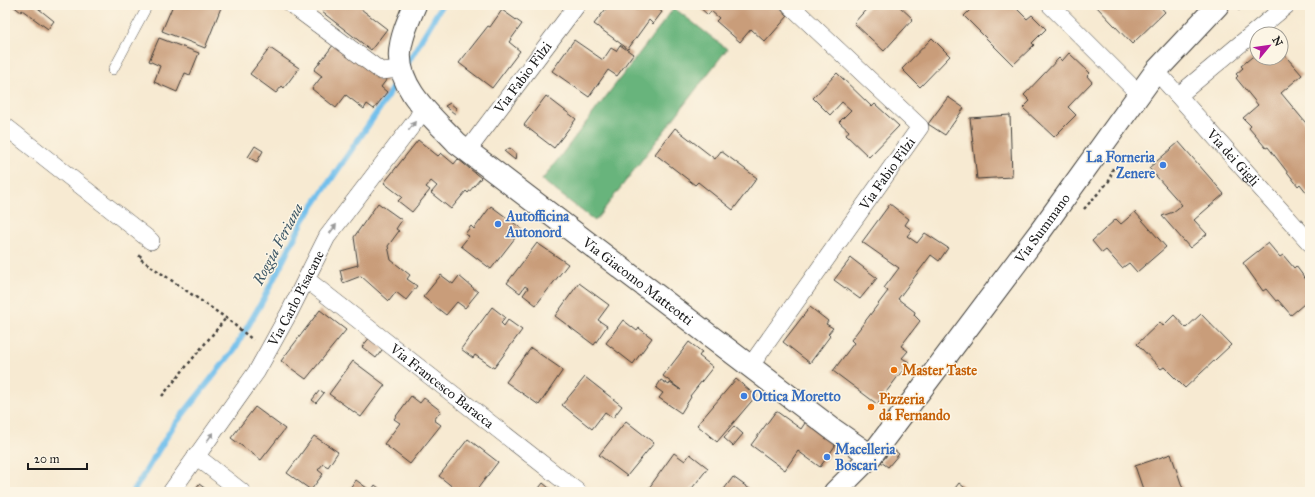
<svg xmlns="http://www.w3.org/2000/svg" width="1315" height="497" viewBox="0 0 1315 497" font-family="'IM FELL Great Primer',serif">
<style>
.forest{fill:#68b47c;stroke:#42684c}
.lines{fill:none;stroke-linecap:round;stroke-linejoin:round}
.stream{stroke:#72c0ec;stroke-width:6}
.building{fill:#c99d7a}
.lane-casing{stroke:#3d3b37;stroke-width:10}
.street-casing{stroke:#3d3b37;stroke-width:18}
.secondary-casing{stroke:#3d3b37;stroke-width:24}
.path{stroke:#3d3b37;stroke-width:2.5;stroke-dasharray:3 3;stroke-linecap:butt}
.lane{stroke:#fff;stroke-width:9}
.street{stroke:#fff;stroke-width:17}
.secondary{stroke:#fff;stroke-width:22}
.oneway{fill:#999}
.shop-dot{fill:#3f7fe0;stroke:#fcf5e5;stroke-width:1.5}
.food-dot{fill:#e8710a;stroke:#fcf5e5;stroke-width:1.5}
.labels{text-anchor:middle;stroke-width:3;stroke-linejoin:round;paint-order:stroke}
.street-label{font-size:14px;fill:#1c1c1c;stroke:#fcf5e5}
.shop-label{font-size:14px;font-weight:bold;fill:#366cbe;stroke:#fcf5e5;text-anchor:start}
.food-label{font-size:14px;font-weight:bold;fill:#c56008;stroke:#fcf5e5;text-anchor:start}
.water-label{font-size:15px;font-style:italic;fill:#3a5565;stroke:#fcf5e5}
</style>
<rect width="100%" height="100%" fill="#fcf5e5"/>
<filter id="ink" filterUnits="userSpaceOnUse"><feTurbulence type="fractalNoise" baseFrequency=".025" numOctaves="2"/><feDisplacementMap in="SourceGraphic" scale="8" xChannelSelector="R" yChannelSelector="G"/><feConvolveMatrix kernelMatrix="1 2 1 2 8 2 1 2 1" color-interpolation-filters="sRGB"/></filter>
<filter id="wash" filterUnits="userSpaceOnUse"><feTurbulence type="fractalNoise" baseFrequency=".012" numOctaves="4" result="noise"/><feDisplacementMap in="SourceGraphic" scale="16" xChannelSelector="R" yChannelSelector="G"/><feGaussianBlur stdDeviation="0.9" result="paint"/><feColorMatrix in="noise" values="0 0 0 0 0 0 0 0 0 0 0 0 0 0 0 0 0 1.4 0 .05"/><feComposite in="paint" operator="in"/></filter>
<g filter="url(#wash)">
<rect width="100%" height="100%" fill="#f7ead2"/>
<path class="forest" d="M674 8 727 49 595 221 542 180Z"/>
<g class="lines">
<path class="stream" d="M407 64 442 5
M133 492 172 428 234 350 263 300 304 219 384 102 398 78"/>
</g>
<g id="blocks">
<path class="building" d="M12 5H34L54 21 48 29 22 10 21 12Z
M173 5H222L205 48 162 31Z
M328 5H364L361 9 387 29 371 50 322 12Z
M609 5H630L637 10 639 8 635 5H655L654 6 662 12 653 24 649 20 628 49 594 24Z
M697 5H776L788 16 765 42 751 29 740 42 716 21 719 18 711 11 708 15Z
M870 5H898L913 19 884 51 854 23Z
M975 5H1013L1027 19 1032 15 1046 29 1032 43 1034 45 1013 65 964 16Z
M1095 5H1159L1165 12 1132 44Z
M502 10 522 24 509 42 520 51 492 88 459 63 488 26 490 27Z
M159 38 199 53 190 75 185 73 177 92 154 82 160 66 149 61Z
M932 38 950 56 920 87 902 69Z
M337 40 387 79 381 87 387 92 374 109 367 104 364 109 346 95 336 108 312 89 322 76 314 70Z
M574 40 603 60 611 48 616 51 620 45 633 54 617 76 608 70 589 97 552 71Z
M270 48 299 68 284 88 282 86 276 93 250 74Z
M1281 51 1302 75 1281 93 1310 128V190L1307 193 1300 184 1298 186 1268 147 1266 148 1249 128 1251 126 1243 118 1258 105 1236 78 1238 76 1236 74 1243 68 1241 66 1257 53V58H1281Z
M1069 53 1090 73 1087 76 1092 82 1068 107 1076 115 1054 137 1023 108 1030 101 1024 95 1059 58 1062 61Z
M837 73 872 107 875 104 899 126 869 157 846 135 849 131 839 122 851 110 842 102 830 115 813 98Z
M546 96 576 119 554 148 524 125Z
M948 97 964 108 945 135 928 124Z
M450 103 456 108 455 114 445 106Z
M1010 115 1012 177 977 179 970 118Z
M675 128 715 159 721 151 757 178 733 210 698 182 695 185 655 154Z
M418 140 438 156 441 153 454 164 458 159 481 178 468 193 466 191 451 209 431 193 437 186 431 181 426 187 430 190 412 212 398 201 402 197 384 183Z
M1179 142 1224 194 1194 220 1207 234 1190 248 1162 216 1173 212 1182 205 1149 168Z
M255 146 263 151 257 162 248 157Z
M510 148 516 153 515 160 504 151Z
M378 203 402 220 396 229 399 231 388 246 391 260 410 275 407 279 417 286 406 300 396 292 389 301 361 276 343 283 340 270 358 265 354 237Z
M890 204 909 219 905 225 912 230 907 236 917 243 925 233 948 248 939 261 931 255 898 299 915 312 914 315 920 321 901 346 908 351 902 358 909 362 877 404 833 371 854 343 851 340 888 291 884 288 899 268 862 242Z
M491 206 522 229 491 269 461 246 469 236 465 234 471 226 474 229Z
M1135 212 1166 247 1137 272 1129 263 1122 268 1106 250 1102 253 1092 241 1116 219 1121 224Z
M537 243 568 264 536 305 523 295 528 288 525 286 520 293 507 283Z
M1268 243 1280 257 1283 255 1294 268 1296 266 1310 285V299L1291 315 1278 300 1276 301 1266 289 1263 291 1243 263Z
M851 258 877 278 860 299 834 280Z
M441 275 453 284 459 276 478 292 465 308 457 302 446 315 423 297Z
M579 283 609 305 598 320 607 326 594 345 555 316Z
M492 307 505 317 501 323 504 326 508 320 522 330 494 368 475 355 473 358 461 349Z
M810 307 828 321 826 324 833 328 828 334 830 336 810 363 783 342Z
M320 310 346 330 306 379 281 361Z
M1201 314 1231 345 1185 388 1164 367 1161 369 1137 344 1160 322 1163 326 1174 315 1186 328Z
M623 320 637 331 639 328 652 338 633 364 606 343Z
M371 336 385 346 376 358 362 347Z
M689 342 702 352 699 356 713 367 690 396 691 397 681 413 659 398 663 393 656 388 661 380 669 385 670 383 681 390 663 376Z
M531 348 563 370 539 405 506 382Z
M353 361 385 385 361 417 329 394Z
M585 377 622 406 613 418 605 412 592 429 562 405Z
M736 379 756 396 717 442 697 425Z
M320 390 324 393 316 403 312 400Z
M411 396 420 403 424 398 441 411 434 420 441 425 410 464 384 444 400 423 394 419Z
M255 407 285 429 261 460 231 438Z
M776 411 801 429 807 420 833 439 835 446 820 467 798 451 785 470 751 445Z
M626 421 654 443 627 476 599 455Z
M734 426 743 434 733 446 724 438Z
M314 436 338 452 328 467 323 464 318 470 323 474 311 490 287 473Z
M468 439 498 462 475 492H459L439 476Z
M893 449 899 454 888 467 881 462Z
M674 453 685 461 690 454 708 468 689 492H646Z
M1171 454 1184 492H1144L1135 466Z
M733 477 754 492H722Z
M356 480 371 491 375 485 384 492H348Z
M543 483 554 492H536Z
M959 483 970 492H952Z
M199 484 210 492H193Z"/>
</g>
</g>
<g filter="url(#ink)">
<use href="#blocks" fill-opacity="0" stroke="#3d3b37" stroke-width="1"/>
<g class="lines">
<g class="lane-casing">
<path id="lane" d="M113 70 148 5"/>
</g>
<g class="street-casing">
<g id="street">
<path d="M292 5 381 71 401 69"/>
<path d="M1050 5 1139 94"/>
<path id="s1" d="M1156 71 1310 243"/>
<path d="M1179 95 1287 5"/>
<path d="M5 126 151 241"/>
<path id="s2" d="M468 150 577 5"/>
<path id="s3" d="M306 279 578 492"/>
<path id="s4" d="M751 365 920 127 790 5"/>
<path d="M196 456 242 492"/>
<path id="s5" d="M171 492 257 371 289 313 327 237 417 119 423 107"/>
</g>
</g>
<g class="secondary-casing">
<g id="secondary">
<path id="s6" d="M415 5C409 19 401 36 400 52 397 89 434 118 457 143L831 428 871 456"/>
<path id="s7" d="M835 492 871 456 1042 229 1156 71 1218 5"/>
</g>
</g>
<path class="path" d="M1238 10 1244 5
M1084 209 1109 181 1113 168
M141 255 139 258 226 318 253 340
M162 396 226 318"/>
<use href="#lane" class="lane"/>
<use href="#street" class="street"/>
<use href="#secondary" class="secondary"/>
</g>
<defs><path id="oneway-solid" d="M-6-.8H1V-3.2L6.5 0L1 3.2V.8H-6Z"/></defs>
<g class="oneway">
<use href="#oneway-solid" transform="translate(412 126) rotate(-53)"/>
<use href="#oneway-solid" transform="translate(333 229) rotate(-53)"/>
<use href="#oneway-solid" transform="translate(210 437) rotate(-54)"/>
</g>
</g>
<g class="shop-dot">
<circle cx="1163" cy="165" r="4"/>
<circle cx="498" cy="224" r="4"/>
<circle cx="744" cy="396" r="4"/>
<circle cx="827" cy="457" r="4"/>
</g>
<g class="food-dot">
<circle cx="894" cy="370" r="4"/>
<circle cx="871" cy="407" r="4"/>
</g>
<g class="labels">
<g class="street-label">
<text dy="5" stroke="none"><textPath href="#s2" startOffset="91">Via Fabio Filzi</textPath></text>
<text dy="5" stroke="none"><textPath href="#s1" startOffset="116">Via dei Gigli</textPath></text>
<text dy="5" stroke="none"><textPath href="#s4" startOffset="235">Via Fabio Filzi</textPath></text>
<text dy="5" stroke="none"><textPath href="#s7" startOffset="336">Via Summano</textPath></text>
<text dy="5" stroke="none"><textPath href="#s6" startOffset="388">Via Giacomo Matteotti</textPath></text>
<text dy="5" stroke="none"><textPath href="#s5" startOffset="231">Via Carlo Pisacane</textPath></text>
<text dy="5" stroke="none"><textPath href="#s3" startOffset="173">Via Francesco Baracca</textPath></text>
</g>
<g class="shop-label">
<text x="1155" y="162" text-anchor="end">La Forneria<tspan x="1155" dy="16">Zenere</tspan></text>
<text x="506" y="221">Autofficina<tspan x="506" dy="16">Autonord</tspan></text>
<text x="752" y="401">Ottica Moretto</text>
<text x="835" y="454">Macelleria<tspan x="835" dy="16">Boscari</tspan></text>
</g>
<g class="food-label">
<text x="902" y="375">Master Taste</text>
<text x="879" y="404">Pizzeria<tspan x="879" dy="16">da Fernando</tspan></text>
</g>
<g class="water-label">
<text transform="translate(278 244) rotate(-62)" y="5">Roggia Feriana</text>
</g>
</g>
<rect width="1315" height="497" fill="none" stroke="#fcf5e5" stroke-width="20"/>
<g transform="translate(1269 46) rotate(61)"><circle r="19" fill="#fcf5e5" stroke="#a29e95"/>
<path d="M0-3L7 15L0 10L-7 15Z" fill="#b5179e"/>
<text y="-6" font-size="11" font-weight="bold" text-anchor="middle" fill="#1c1c1c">N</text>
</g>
<path d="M28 463v6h59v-6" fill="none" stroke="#1c1c1c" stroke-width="2"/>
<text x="34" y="463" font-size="12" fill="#1c1c1c" stroke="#fcf5e5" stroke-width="3" paint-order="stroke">20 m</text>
</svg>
